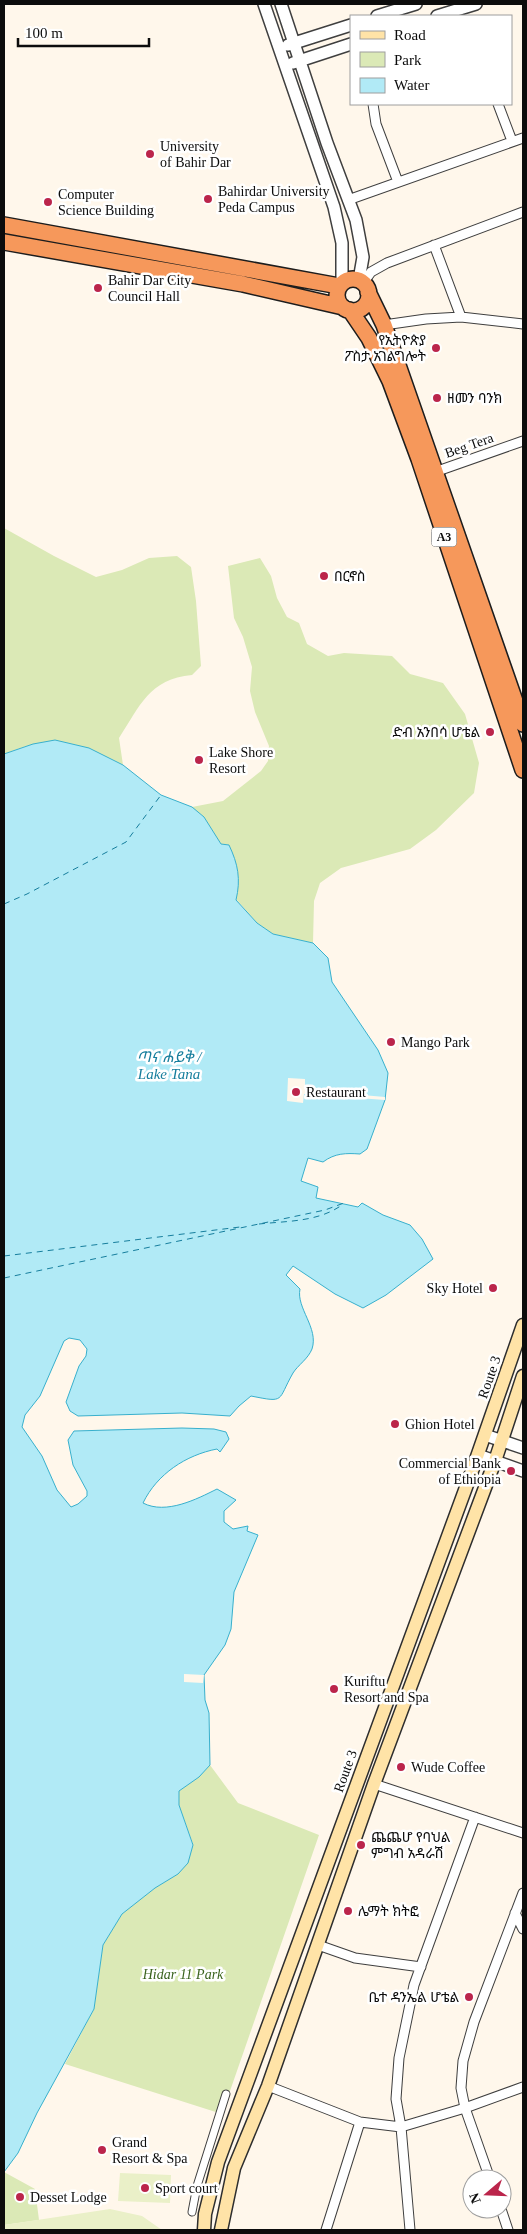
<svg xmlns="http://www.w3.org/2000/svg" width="527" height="2234" viewBox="0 0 527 2234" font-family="'Times New Roman','Noto Sans Ethiopic',serif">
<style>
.green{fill:#dbe9b6}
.pitch{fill:#eaf0c8}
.water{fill:#b1eaf6;stroke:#38b0cd}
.pier{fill:#fff7eb}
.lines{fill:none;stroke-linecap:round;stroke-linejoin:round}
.ferry{stroke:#167e9d;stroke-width:1;stroke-dasharray:6 5;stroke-linecap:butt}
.pedestrian-casing{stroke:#3f3f3f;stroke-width:9}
.minor-casing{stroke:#3f3f3f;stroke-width:11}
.tertiary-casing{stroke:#3f3f3f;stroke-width:14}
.secondary-casing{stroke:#2e2e2e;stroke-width:15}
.trunk-casing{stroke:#1d1d1d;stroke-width:18}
.pedestrian{stroke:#fff;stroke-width:7}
.minor{stroke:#fff;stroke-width:9}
.tertiary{stroke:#fff;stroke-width:11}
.secondary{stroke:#ffe3a7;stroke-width:12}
.trunk{stroke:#f6985b;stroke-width:15}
.poi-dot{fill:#bb254b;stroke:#fff;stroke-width:2}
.labels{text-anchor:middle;stroke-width:5;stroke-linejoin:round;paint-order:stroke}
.shield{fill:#fff;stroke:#555;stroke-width:1}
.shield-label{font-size:12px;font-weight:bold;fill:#0c0c0c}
.poi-label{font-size:14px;fill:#0c0c0c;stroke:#fff;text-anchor:start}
.street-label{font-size:14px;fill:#0c0c0c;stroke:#fff}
.park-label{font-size:14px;font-style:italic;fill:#3a631d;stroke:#fff}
.water-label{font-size:15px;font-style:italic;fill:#167e9d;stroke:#fff}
</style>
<rect width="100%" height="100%" fill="#fff7eb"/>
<path class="green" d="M4 528 54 556 96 577 122 570 149 558 177 556 191 567 196 601 201 666 192 675C149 679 140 706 119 738L123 765C75 741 56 733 4 754Z
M260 558 271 576 277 598 287 617 299 623 307 644 328 656 344 653 392 656 410 674 443 683 465 714 479 763 474 793 436 830 410 849 341 868 320 883 314 901 313 943 273 934 257 923 236 899C241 879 238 864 229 845L221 844 204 817 192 807 223 801 261 771 268 761 269 746 255 712 250 691 252 667 243 637 234 618 228 566Z
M210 1765 238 1803 319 1835 222 2114 65 2064 94 2009 103 1945 122 1914 155 1888 178 1874 193 1844 179 1805V1791L199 1777Z
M4 2172 35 2189 39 2220 4 2225Z"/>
<path class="pitch" d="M120 2173 171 2175 170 2203 118 2201Z
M110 2209 142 2216 162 2230H4V2225Z"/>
<path class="water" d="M55 740 89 748 123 765 161 795 192 807 204 817 221 844 229 845C238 864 241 879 236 900L257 923 273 934 313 943 328 958 332 982 378 1050 388 1073 385 1100 367 1149 360 1154C346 1153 335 1153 323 1162L308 1158 301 1181 318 1187 316 1198 358 1207 362 1203 383 1215 410 1225 422 1239 433 1259 386 1295 363 1308 335 1294 293 1266 286 1275 300 1289C296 1308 319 1328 312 1349 308 1359 298 1365 293 1373 277 1401 286 1403 251 1396L239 1406 230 1416 182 1413 78 1416 70 1411 66 1402 79 1366 86 1356 87 1349 80 1340 69 1338 64 1341 40 1396 25 1415 22 1427 42 1456 57 1490 71 1507 78 1504 87 1496V1491L73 1465 68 1440 74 1431 182 1428 214 1429 226 1432 229 1439 220 1452 217 1449C186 1455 157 1474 143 1503 166 1515 197 1499 217 1489L236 1500 224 1511V1522L233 1529 248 1526 247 1531 258 1535 234 1592 231 1629 225 1645 204 1675 205 1700 209 1713 210 1765 199 1777 179 1791V1805L193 1845 188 1863 178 1874 155 1888 122 1914 103 1945 94 2009 37 2113 18 2153 4 2172V754L33 744Z"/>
<path class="pier" d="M288 1078 305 1079V1090L385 1097V1100L304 1094 303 1103 287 1101Z
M184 1674 204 1675 203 1683 184 1682Z"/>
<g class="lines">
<path class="ferry" d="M4 904 27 894 126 842 161 795
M259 1224C287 1221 318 1222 342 1205
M4 1256 240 1227
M4 1278 325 1210 344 1203"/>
<g class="pedestrian-casing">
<path id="pedestrian" d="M192 2212 197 2186 226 2094"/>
</g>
<g class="minor-casing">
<path id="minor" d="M373 104 376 124 398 182
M498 104 512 141
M348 200 523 138
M434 245 461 317
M363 283 371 272 387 263 523 212
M384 325 426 319 461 317 523 324
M432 473 523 441
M374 1784 523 1833
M515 1913 523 1929
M318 1945 355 1958 421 1967
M268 2086 360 2122 401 2127 465 2108 523 2087
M490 2179 465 2108 461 2088 463 2061 474 2022 523 1893
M501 2209 508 2230
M326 2230 360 2122
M410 2230 401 2127 396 2099 399 2058 414 1985 475 1817"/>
</g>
<g class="tertiary-casing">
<path id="tertiary" d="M264 4 334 207 342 243V283
M281 4 327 143 356 220 363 257 359 280
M377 16 416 4
M437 16 476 4
M288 45 351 25
M293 63 351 44
M485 1435 523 1448
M478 1455 523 1471"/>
</g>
<g class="secondary-casing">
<path id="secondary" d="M204 2230 205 2214 218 2162 472 1471 523 1325
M221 2230 234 2168 268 2086 374 1784 495 1461 523 1376"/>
</g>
<g class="trunk-casing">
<path id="trunk" d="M4 225 339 286
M4 242 243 284 343 307
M337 295a16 16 0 1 1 32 0a16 16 0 1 1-32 0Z
M368 292 384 325 523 724
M350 310 369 338 390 381 419 459 523 770"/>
</g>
<use href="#pedestrian" class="pedestrian"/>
<use href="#minor" class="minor"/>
<use href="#tertiary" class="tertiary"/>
<use href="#secondary" class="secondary"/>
<use href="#trunk" class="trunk"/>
</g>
<g class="poi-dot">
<circle cx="150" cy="154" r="5"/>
<circle cx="208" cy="199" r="5"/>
<circle cx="48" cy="202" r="5"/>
<circle cx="98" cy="288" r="5"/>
<circle cx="436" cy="348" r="5"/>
<circle cx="437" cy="398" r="5"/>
<circle cx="324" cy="576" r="5"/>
<circle cx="490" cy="732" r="5"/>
<circle cx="199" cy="760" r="5"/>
<circle cx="391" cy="1042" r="5"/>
<circle cx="296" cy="1092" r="5"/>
<circle cx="493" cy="1288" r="5"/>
<circle cx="395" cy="1424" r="5"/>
<circle cx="511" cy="1471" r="5"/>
<circle cx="334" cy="1689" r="5"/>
<circle cx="401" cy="1767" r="5"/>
<circle cx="361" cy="1845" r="5"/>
<circle cx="348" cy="1911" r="5"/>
<circle cx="469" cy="1997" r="5"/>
<circle cx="102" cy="2150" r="5"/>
<circle cx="145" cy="2188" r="5"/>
<circle cx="20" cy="2197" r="5"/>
</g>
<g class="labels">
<rect class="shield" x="431.5" y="527.5" width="25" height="19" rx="4"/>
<g class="shield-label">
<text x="444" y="541">A3</text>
</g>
<g class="poi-label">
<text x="160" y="151">University<tspan x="160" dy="16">of Bahir Dar</tspan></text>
<text x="218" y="196">Bahirdar University<tspan x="218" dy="16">Peda Campus</tspan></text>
<text x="58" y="199">Computer<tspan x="58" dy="16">Science Building</tspan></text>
<text x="108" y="285">Bahir Dar City<tspan x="108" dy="16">Council Hall</tspan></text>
<text x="426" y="345" text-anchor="end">የኢትዮጵያ<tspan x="426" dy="16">ፖስታ አገልግሎት</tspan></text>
<text x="447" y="403">ዘመን ባንክ</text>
<text x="334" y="581">በርኖስ</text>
<text x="480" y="737" text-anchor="end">ድብ አንበሳ ሆቴል</text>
<text x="209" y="757">Lake Shore<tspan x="209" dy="16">Resort</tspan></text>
<text x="401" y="1047">Mango Park</text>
<text x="306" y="1097">Restaurant</text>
<text x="483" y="1293" text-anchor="end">Sky Hotel</text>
<text x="405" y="1429">Ghion Hotel</text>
<text x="501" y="1468" text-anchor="end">Commercial Bank<tspan x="501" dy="16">of Ethiopia</tspan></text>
<text x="344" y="1686">Kuriftu<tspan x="344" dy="16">Resort and Spa</tspan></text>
<text x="411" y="1772">Wude Coffee</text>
<text x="371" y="1842">ጨጨሆ የባህል<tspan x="371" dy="16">ምግብ አዳራሽ</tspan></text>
<text x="358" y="1916">ሌማት ክትፎ</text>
<text x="459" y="2002" text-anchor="end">ቤተ ዳንኤል ሆቴል</text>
<text x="112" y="2147">Grand<tspan x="112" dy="16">Resort &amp; Spa</tspan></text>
<text x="155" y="2193">Sport court</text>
<text x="30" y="2202">Desset Lodge</text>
</g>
<g class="street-label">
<text transform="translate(469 445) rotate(-19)" y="5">Beg Tera</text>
<text transform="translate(489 1377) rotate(-71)" y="5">Route 3</text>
<text transform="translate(345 1771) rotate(-70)" y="5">Route 3</text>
</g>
<g class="park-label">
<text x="183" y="1979">Hidar 11 Park</text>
</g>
<g class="water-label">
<text x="169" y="1062">ጣና ሐይቅ /<tspan x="169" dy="17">Lake Tana</tspan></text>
</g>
</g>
<rect width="527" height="2234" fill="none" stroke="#0c0c0c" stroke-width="10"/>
<rect x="350" y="15" width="162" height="90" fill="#ffffff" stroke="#9e9e9e"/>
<rect x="360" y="31" width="25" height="8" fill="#ffe3a7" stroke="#9e9e9e"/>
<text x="394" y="40" font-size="15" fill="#0c0c0c">Road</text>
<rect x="360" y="52" width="25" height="15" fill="#dbe9b6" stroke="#9e9e9e"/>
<text x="394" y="65" font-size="15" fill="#0c0c0c">Park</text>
<rect x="360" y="78" width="25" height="15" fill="#b1eaf6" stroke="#9e9e9e"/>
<text x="394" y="90" font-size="15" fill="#0c0c0c">Water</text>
<g transform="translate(487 2194) rotate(251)"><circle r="24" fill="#ffffff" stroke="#9e9e9e"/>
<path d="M0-4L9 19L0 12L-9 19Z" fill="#bb254b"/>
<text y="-8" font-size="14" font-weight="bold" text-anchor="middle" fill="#0c0c0c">N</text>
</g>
<path d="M18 38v8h131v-8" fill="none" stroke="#0c0c0c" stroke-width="2.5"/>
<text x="25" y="38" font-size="15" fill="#0c0c0c" stroke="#ffffff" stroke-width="4" paint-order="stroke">100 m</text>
</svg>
